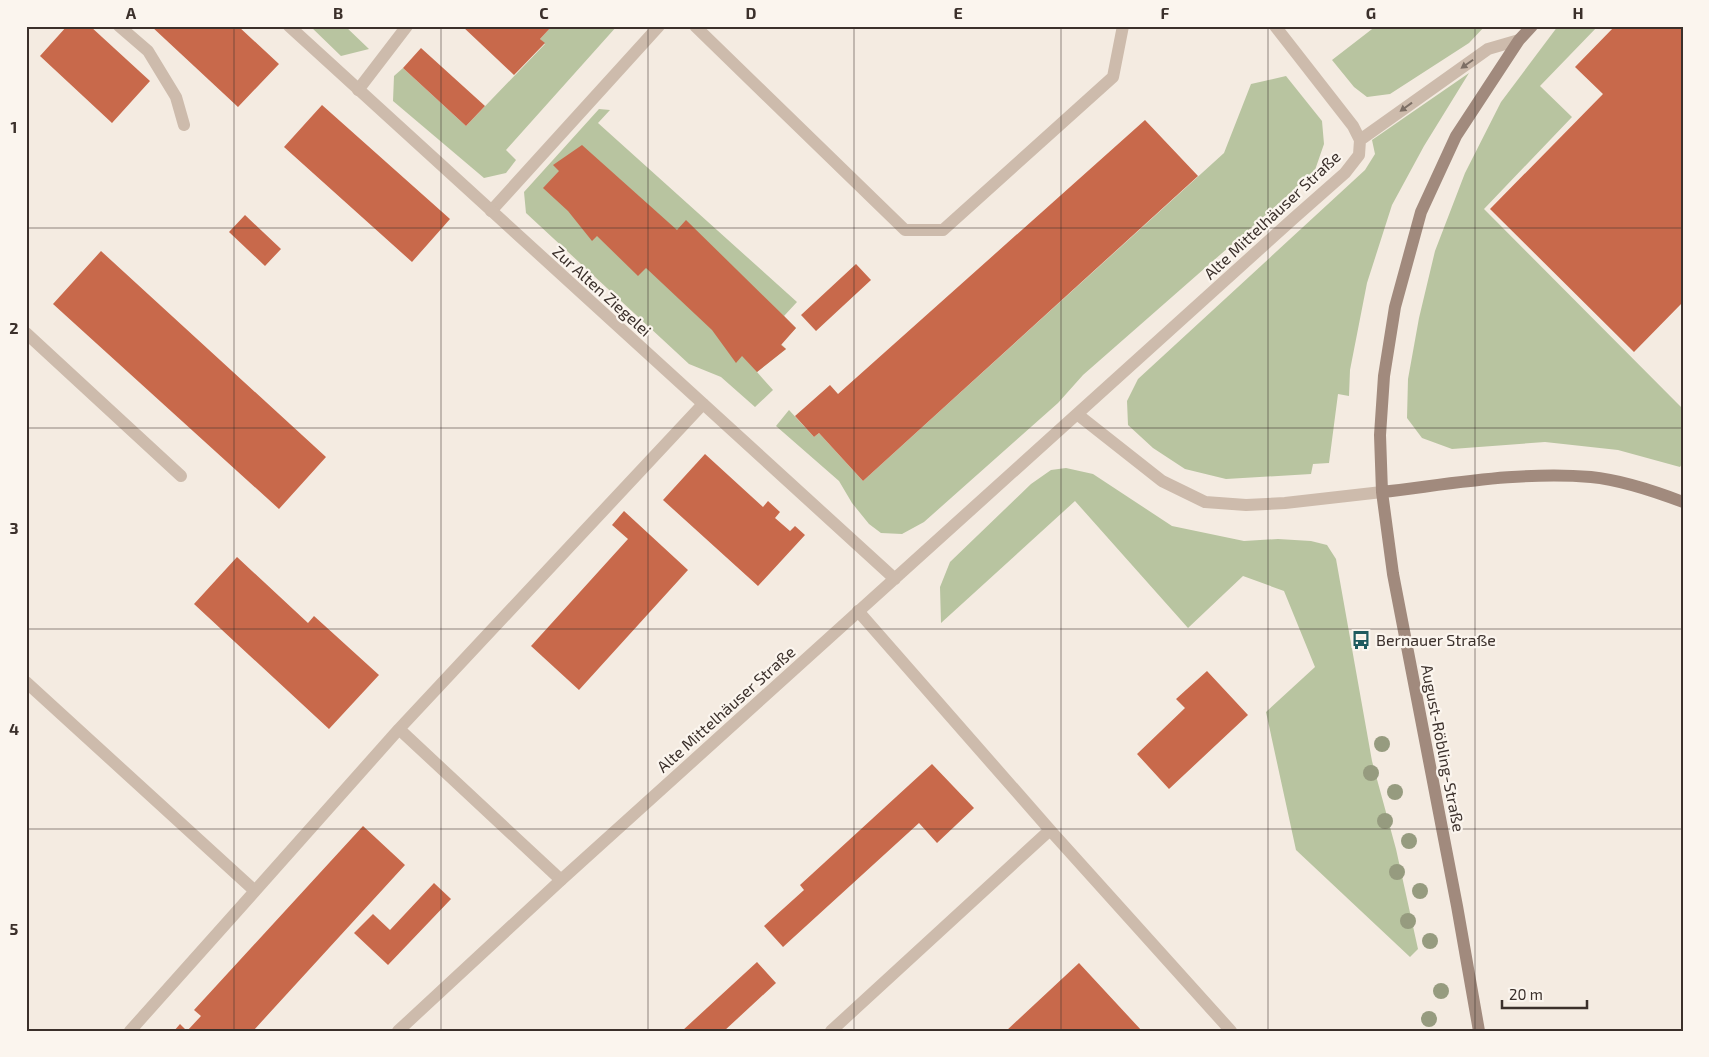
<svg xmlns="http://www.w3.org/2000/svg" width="1709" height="1057" viewBox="0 0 1709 1057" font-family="'Exo 2',sans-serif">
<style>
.green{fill:#b8c4a0}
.building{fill:#c8694b}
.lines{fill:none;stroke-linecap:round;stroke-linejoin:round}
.lane{stroke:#cdbbac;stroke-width:12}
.street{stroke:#cdbbac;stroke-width:12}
.secondary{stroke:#a18a7d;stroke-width:12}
.tree{fill:#969b7f}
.oneway{fill:#7d6f65}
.grid{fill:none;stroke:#3b302b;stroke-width:1;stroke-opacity:0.55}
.labels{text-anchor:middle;stroke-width:4.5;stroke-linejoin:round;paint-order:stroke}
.street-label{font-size:16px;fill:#3b302b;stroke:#fbf5ee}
.poi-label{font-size:16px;fill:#3b302b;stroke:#fbf5ee;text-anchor:start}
.neatline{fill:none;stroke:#3b302b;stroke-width:2}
.grid-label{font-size:16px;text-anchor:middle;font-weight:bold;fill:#3b302b}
</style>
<rect width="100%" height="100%" fill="#f4ebe1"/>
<path class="green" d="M310 26H345L369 49 341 56Z
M552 26H617L506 150 516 160 506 173 484 178 393 101 394 76 403 68 466 126 545 44 540 39Z
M1376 26H1485L1469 43 1390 94 1367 97 1354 87 1332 60Z
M1558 26H1598L1540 86 1572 117 1484 209 1683 409V462L1680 467 1618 450 1545 442 1452 449 1422 438 1407 418 1408 379 1419 318 1435 251 1465 173 1501 102Z
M1469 73 1424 146 1392 205 1367 283 1350 370 1349 396 1338 394 1329 463 1313 464 1311 474 1226 479 1185 469 1153 448 1128 425 1127 401 1138 379 1365 170 1375 154 1372 140Z
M1286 76 1322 121 1324 144 1315 170 1286 197 1083 375 1058 403 924 522 902 534 881 533 869 524 852 503 839 481 776 426 789 410 814 437 819 433 863 481 1224 153 1251 84Z
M599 109 610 110 598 123 797 302 784 316 796 328 781 344 786 349 757 372 773 390 755 407 721 377 689 364 526 213 524 192Z
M1066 468 1093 474 1172 526 1244 541 1278 539 1311 541 1327 545 1336 559 1372 761 1396 849 1418 949 1410 957 1296 850 1266 712 1315 667 1284 591 1243 576 1188 628 1075 501 941 623 940 587 950 562 1031 484 1051 470Z"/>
<path class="building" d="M67 26H90L150 81 112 123 40 56Z
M151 26H238L279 64 238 107Z
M462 26H552L540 39 545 43 514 75Z
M1615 26H1683V302L1634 352 1490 209 1603 94 1575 67Z
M421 48 485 106 466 126 403 68Z
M322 105 450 219 412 262 284 147Z
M1145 120 1198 176 863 481 819 433 814 437 795 416 830 385 838 394Z
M582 145 677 230 686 220 784 316 796 328 781 345 786 349 757 372 742 356 736 363 712 330 646 268 638 276 597 236 592 241 568 211 543 188 559 171 553 165Z
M245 215 281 249 265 266 229 232Z
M101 251 326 457 279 509 53 304Z
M856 264 871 280 816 331 801 315Z
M705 454 763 507 768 501 780 512 775 518 790 531 795 526 805 535 758 586 663 500Z
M624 511 688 570 579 690 531 646 628 539 612 525Z
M237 557 308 623 314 616 379 675 329 729 194 604Z
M1207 671 1248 715 1169 789 1137 754 1185 708 1176 699Z
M932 764 974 808 937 843 919 823 783 947 764 926 804 890 800 885Z
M363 826 405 865 253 1031H174L180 1024 187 1031 201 1016 194 1010Z
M434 883 451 899 388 965 354 933 373 914 390 930Z
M757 962 776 983 724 1031H682Z
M1079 963 1142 1031H1006Z"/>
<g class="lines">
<path class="lane" d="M119 26 148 51 176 97 184 125
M695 26 905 230H943L1113 77 1123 26
M358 90 407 26
M491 211 659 26
M26 333 181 476
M26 682 255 891 130 1031
M399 729 561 880
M1050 830 1231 1031
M255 891 399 729 703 404
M831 1031 1050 830 858 611"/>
<path class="street" d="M289 26 895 579
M1275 26 1353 126 1360 140
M1077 414 1162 481 1205 502 1246 505 1285 503 1382 492
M398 1031 561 880 1294 218 1345 173 1359 155 1360 140 1488 49 1519 40"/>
<path class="secondary" d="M1382 492C1451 484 1521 471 1591 477 1622 480 1654 491 1683 502
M1479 1031 1457 906 1393 574 1382 492 1380 435 1384 376 1395 307 1421 212 1456 136 1519 40 1532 26"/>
</g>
<g class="tree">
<circle cx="1382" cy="744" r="8"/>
<circle cx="1371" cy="773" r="8"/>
<circle cx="1395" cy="792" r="8"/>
<circle cx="1385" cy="821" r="8"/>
<circle cx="1409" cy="841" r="8"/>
<circle cx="1397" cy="872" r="8"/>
<circle cx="1420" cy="891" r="8"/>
<circle cx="1408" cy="921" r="8"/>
<circle cx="1430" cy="941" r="8"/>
<circle cx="1441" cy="991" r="8"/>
<circle cx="1429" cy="1019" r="8"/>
</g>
<defs><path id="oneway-solid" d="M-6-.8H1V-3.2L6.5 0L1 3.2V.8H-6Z" transform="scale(1.25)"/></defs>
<g class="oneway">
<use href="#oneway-solid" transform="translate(1467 64) rotate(145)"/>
<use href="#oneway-solid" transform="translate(1406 107) rotate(144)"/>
</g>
<path class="grid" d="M234 26V1031M441 26V1031M648 26V1031M854 26V1031M1061 26V1031M1268 26V1031M1475 26V1031M26 228H1683M26 428H1683M26 629H1683M26 829H1683"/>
<defs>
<g id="bus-bare" transform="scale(1.5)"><path d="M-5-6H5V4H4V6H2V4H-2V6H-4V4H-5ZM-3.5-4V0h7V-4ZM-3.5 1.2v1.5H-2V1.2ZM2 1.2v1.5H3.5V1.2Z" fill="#1f5a5e" stroke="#fbf5ee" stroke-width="2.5" paint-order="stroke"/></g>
</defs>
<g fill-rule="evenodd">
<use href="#bus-bare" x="1361" y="640"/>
</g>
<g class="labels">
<g class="street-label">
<text transform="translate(1272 215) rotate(-43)" y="6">Alte Mittelhäuser Straße</text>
<text transform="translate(602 291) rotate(42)" y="6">Zur Alten Ziegelei</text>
<text transform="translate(726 709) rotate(-42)" y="6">Alte Mittelhäuser Straße</text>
<text transform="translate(1443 748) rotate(79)" y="6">August-Röbling-Straße</text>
</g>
<g class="poi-label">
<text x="1376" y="646">Bernauer Straße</text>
</g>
</g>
<rect width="1709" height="1057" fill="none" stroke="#fbf5ee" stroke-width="55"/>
<path d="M1502 1000v8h85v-8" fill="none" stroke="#3b302b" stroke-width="2.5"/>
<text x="1509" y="1000" font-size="15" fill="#3b302b" stroke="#fbf5ee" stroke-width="4" paint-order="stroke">20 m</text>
<rect x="28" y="28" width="1654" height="1002" class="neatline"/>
<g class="grid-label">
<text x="131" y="19">A</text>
<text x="338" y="19">B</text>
<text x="544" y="19">C</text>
<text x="751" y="19">D</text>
<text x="958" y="19">E</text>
<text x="1165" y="19">F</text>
<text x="1371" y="19">G</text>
<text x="1578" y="19">H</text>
<text x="14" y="133">1</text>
<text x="14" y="334">2</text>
<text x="14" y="534">3</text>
<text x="14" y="735">4</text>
<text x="14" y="935">5</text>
</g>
</svg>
